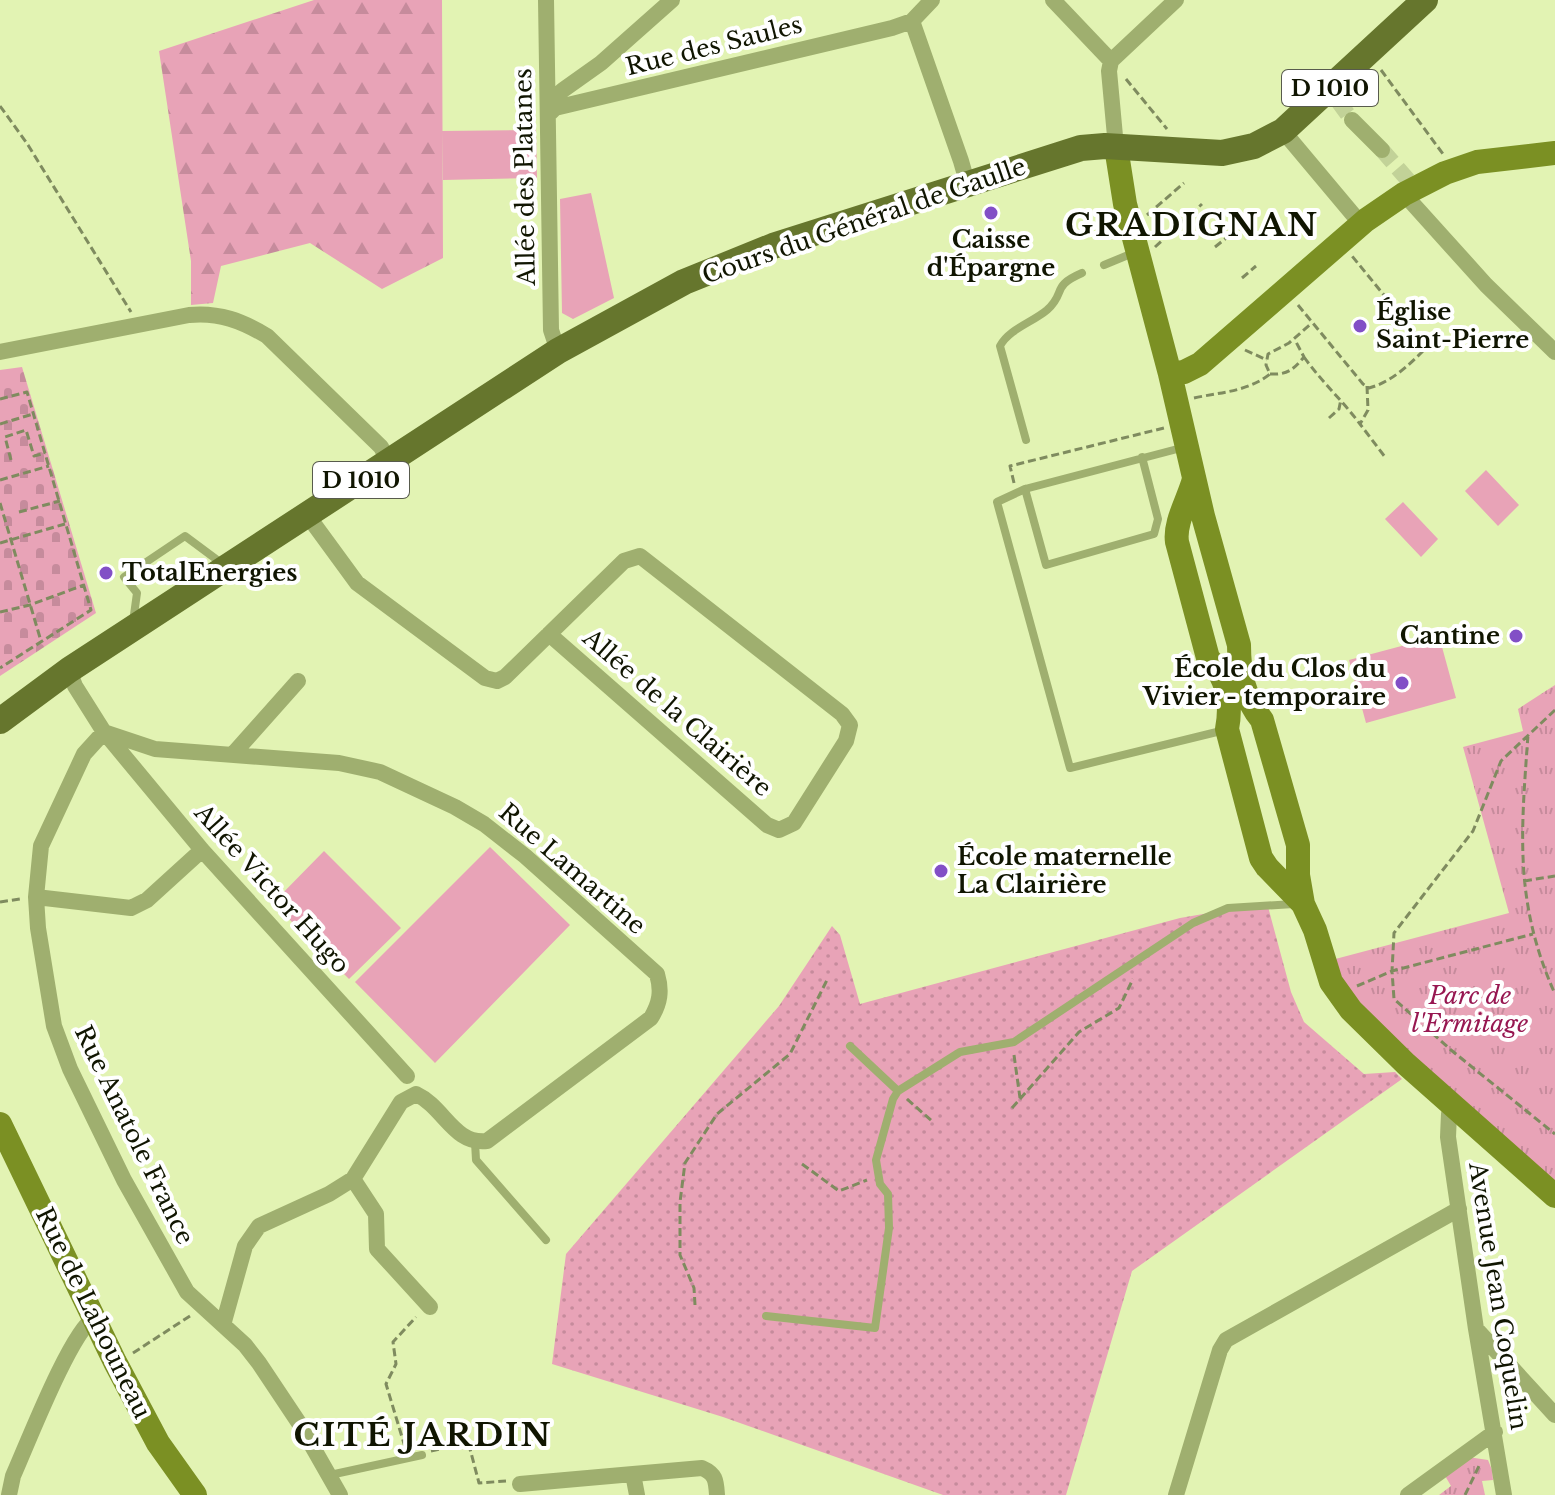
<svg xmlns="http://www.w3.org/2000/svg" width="1555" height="1495" viewBox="0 0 1555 1495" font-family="'Libre Baskerville',serif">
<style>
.grass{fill:#e8a3b7}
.forest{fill:url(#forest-firs)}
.cemetery{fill:url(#cemetery-stones)}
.park{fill:url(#park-tufts)}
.garden{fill:url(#garden-dots)}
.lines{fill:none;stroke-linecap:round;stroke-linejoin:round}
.street-tunnel{stroke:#c2d298;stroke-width:16;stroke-dasharray:16 8;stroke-linecap:butt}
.path{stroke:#7f8b5f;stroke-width:3;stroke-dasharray:8 4;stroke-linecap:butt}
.lane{stroke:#9faf6f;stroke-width:8}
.street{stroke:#9faf6f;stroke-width:16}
.secondary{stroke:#7b9023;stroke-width:24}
.primary{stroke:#66762d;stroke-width:26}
.poi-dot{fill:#824fc6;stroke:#fff;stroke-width:3}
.labels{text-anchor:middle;stroke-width:8;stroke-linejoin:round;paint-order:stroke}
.shield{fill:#fff;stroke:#585b4d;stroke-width:2}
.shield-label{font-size:22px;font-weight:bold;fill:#101501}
.street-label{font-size:24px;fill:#101501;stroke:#fff}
.poi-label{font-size:24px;font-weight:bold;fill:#101501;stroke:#fff;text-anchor:start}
.park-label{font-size:24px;font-style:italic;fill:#971751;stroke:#fff}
.district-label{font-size:32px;font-weight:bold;letter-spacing:2px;fill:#101501;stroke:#fff}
</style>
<defs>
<pattern id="forest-firs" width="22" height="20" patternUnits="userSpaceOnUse" patternTransform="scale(2)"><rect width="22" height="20" fill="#e8a3b7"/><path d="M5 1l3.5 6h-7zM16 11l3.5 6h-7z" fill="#c68b9c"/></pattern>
<pattern id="cemetery-stones" width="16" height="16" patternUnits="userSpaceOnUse" patternTransform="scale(2)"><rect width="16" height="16" fill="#e8a3b7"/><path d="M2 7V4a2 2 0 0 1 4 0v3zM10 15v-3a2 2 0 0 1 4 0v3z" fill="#c68b9c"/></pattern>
<pattern id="park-tufts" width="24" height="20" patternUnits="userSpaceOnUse" patternTransform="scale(2)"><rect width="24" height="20" fill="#e8a3b7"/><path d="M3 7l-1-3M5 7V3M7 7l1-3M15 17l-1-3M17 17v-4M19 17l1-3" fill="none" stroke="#c68b9c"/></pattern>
<pattern id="garden-dots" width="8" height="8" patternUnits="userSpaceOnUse" patternTransform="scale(2)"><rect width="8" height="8" fill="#e8a3b7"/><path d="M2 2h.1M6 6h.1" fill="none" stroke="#c68b9c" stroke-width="1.8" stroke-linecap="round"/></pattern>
</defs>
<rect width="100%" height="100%" fill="#e2f3b3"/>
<path class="grass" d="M536 130 537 178 443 180 442 131Z
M591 193 614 298 573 319 562 313 560 199Z
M1486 470 1519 505 1498 526 1465 491Z
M1403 502 1438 539 1421 557 1385 519Z
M1439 636 1456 698 1366 723 1349 660Z
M490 847 570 925 435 1063 355 982Z
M324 851 401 928 349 979 273 903Z"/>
<path class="forest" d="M314 0H442L443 258 382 289 310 243 221 266 213 303 191 305V261L159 51Z"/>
<path class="cemetery" d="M22 367 96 613 0 676V370Z"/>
<path class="park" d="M1555 685V1196L1433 1086 1324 962 1509 913 1463 747 1523 731 1518 709Z
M1468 1457 1488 1460 1492 1470 1493 1480 1482 1481 1485 1495H1439L1451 1486 1444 1474Z"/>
<path class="garden" d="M1267 903 1291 992 1304 1022 1364 1074 1395 1072 1402 1079 1132 1271 1066 1495H943L723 1417 552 1364 566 1254 779 1006 832 926 840 935 860 1004 1180 918Z"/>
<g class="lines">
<path class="street-tunnel" d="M1338 101 1352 120
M1382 150 1408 180"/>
<path class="path" d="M1381 70 1443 154
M1126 79 1167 129
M0 106 28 145 131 312
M1147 215 1184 183
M1155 247 1202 204
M1215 247 1230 235
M1242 278 1256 266
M1298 305 1363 384 1369 388C1391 382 1408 366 1423 351L1424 344 1352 256
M1245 350 1267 360
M1304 357C1321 381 1342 400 1360 424
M1270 374C1287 375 1293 370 1304 357L1295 340
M1367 386 1368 410 1360 424 1385 457
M1194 398C1221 392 1247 392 1270 374L1266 365 1268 354 1289 343 1312 323
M0 399 27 392 91 610 0 668
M1329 418 1339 409 1341 399
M0 424 33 414
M11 460 5 437 26 430 34 456 45 453
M0 480 49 466
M1014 483 1010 466 1164 428
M0 503 41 641
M19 512 60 501
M0 543 65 524
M0 612 30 605 84 585
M1555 710 1501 761 1473 831 1394 933 1392 971 1394 999 1451 1050 1555 1134
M1528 735C1521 833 1514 902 1555 994
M1524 881 1555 876
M0 902 20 899
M1357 986 1392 971 1533 934
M1014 1055 1020 1098
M907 1099 933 1122
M1012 1108 1079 1032 1119 1008 1133 979
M802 1164 839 1191 867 1180
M695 1305 694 1288 680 1255V1202L685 1163 717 1114 790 1054 828 978
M133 1353 190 1316
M405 1447 386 1384 396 1364 393 1342 416 1317
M431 1451 464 1444 470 1449 479 1483 506 1481
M1465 1495 1479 1466"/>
<path class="lane" d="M1104 265 1133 253
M1026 440 1000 346C1009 329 1033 322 1047 310 1067 292 1050 287 1082 273
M1142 457 1158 519 1154 534 1046 565 1025 489 1185 447
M1025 489 997 502 1070 768 1225 730
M133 622 137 593 124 577 185 536 224 565
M850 1046 898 1091
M475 1142 476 1160 546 1240
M766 1316 875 1328 889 1228 888 1194 880 1184 876 1160 893 1099 898 1091 960 1052 1014 1042 1193 923 1228 908 1294 904
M330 1475 422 1455"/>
<path class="street" d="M546 0 551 330 558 351
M1053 0 1111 61
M912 21 961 161 965 175 964 186
M1111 61 1176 0
M1111 61 1109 71 1116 147
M550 110 555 97 563 90 601 63 672 0
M548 115 555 108 892 28 912 21 932 0
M1352 120 1382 150
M1283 131 1361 224
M1404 194 1486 285 1555 352
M0 352 189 315C219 312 242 321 267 336L381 447 389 462
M308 516 357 583 485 678 497 681 505 677 624 561 640 556 842 714 850 725 846 741 794 823 779 830 767 825 549 634
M69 670 75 686 104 732 84 754 41 846 36 897 38 928 54 1026 70 1069 124 1180 187 1292 245 1345 259 1363 299 1423 340 1495
M104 732 155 749 339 763 380 772 455 807 484 824 525 856 657 974C662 991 660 1003 651 1018L487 1141C454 1145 444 1107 416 1094L401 1102 353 1179 329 1194 259 1226 245 1246 223 1325
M105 733 202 850 407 1076
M233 754 298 681
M36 897 131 908 147 900 202 850
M1454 1105 1449 1114 1448 1137 1476 1329 1504 1495
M353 1179 376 1214 377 1249 430 1307
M1477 1330 1555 1415
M520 1484 633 1474
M9 1495 13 1476C27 1445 70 1333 94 1318
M637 1495 633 1474 702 1468C716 1474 716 1481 717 1495
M1176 1495 1220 1350 1226 1340 1459 1209
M1408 1495 1495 1432"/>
<path class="secondary" d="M1116 147 1125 204 1170 374 1203 516 1239 645C1239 673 1244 698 1262 720L1298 845V875L1303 904
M1170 374 1184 372 1200 364 1366 220 1404 194 1445 173 1477 162 1555 153
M1194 479C1189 499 1174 522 1177 542L1208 658C1227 677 1232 703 1227 729L1261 858 1267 867 1303 904 1315 930 1331 982 1351 1010 1406 1064 1555 1196
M0 1124 115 1362 158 1443 195 1495"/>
<path class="primary" d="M0 721 69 670 558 351 684 282 773 246 1081 148 1105 146 1222 153 1254 146 1283 131 1425 0"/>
</g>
<g class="poi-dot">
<circle cx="991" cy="213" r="8"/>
<circle cx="1360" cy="326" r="8"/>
<circle cx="106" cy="573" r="8"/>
<circle cx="1516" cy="636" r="8"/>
<circle cx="1402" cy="683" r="8"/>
<circle cx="941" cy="871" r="8"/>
</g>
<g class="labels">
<g class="shield">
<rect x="1282" y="70" width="96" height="36" rx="6"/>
<rect x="313" y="462" width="96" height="36" rx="6"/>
</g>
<g class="shield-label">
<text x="1330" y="96">D 1010</text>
<text x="361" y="488">D 1010</text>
</g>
<g class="street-label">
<text transform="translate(714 46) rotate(-14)" y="8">Rue des Saules</text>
<text transform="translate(525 177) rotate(-91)" y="8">Allée des Platanes</text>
<text transform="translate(864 221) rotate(-19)" y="8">Cours du Général de Gaulle</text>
<text transform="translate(677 713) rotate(41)" y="8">Allée de la Clairière</text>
<text transform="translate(572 869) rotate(41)" y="8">Rue Lamartine</text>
<text transform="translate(272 889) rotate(48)" y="8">Allée Victor Hugo</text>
<text transform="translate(134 1135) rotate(64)" y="8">Rue Anatole France</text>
<text transform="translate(1498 1296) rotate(81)" y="8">Avenue Jean Coquelin</text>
<text transform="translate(93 1313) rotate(64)" y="8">Rue de Lahouneau</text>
</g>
<g class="poi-label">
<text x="991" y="248" text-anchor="middle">Caisse<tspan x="991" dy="28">d'Épargne</tspan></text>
<text x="1376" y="320">Église<tspan x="1376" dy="28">Saint-Pierre</tspan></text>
<text x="122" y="581">TotalEnergies</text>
<text x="1500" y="644" text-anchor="end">Cantine</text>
<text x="1386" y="677" text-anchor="end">École du Clos du<tspan x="1386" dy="28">Vivier - temporaire</tspan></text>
<text x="957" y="865">École maternelle<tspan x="957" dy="28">La Clairière</tspan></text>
</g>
<g class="park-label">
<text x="1470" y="1004">Parc de<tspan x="1470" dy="28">l'Ermitage</tspan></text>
</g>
<g class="district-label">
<text x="1192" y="236">GRADIGNAN</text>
<text x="423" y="1446">CITÉ JARDIN</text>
</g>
</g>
</svg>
